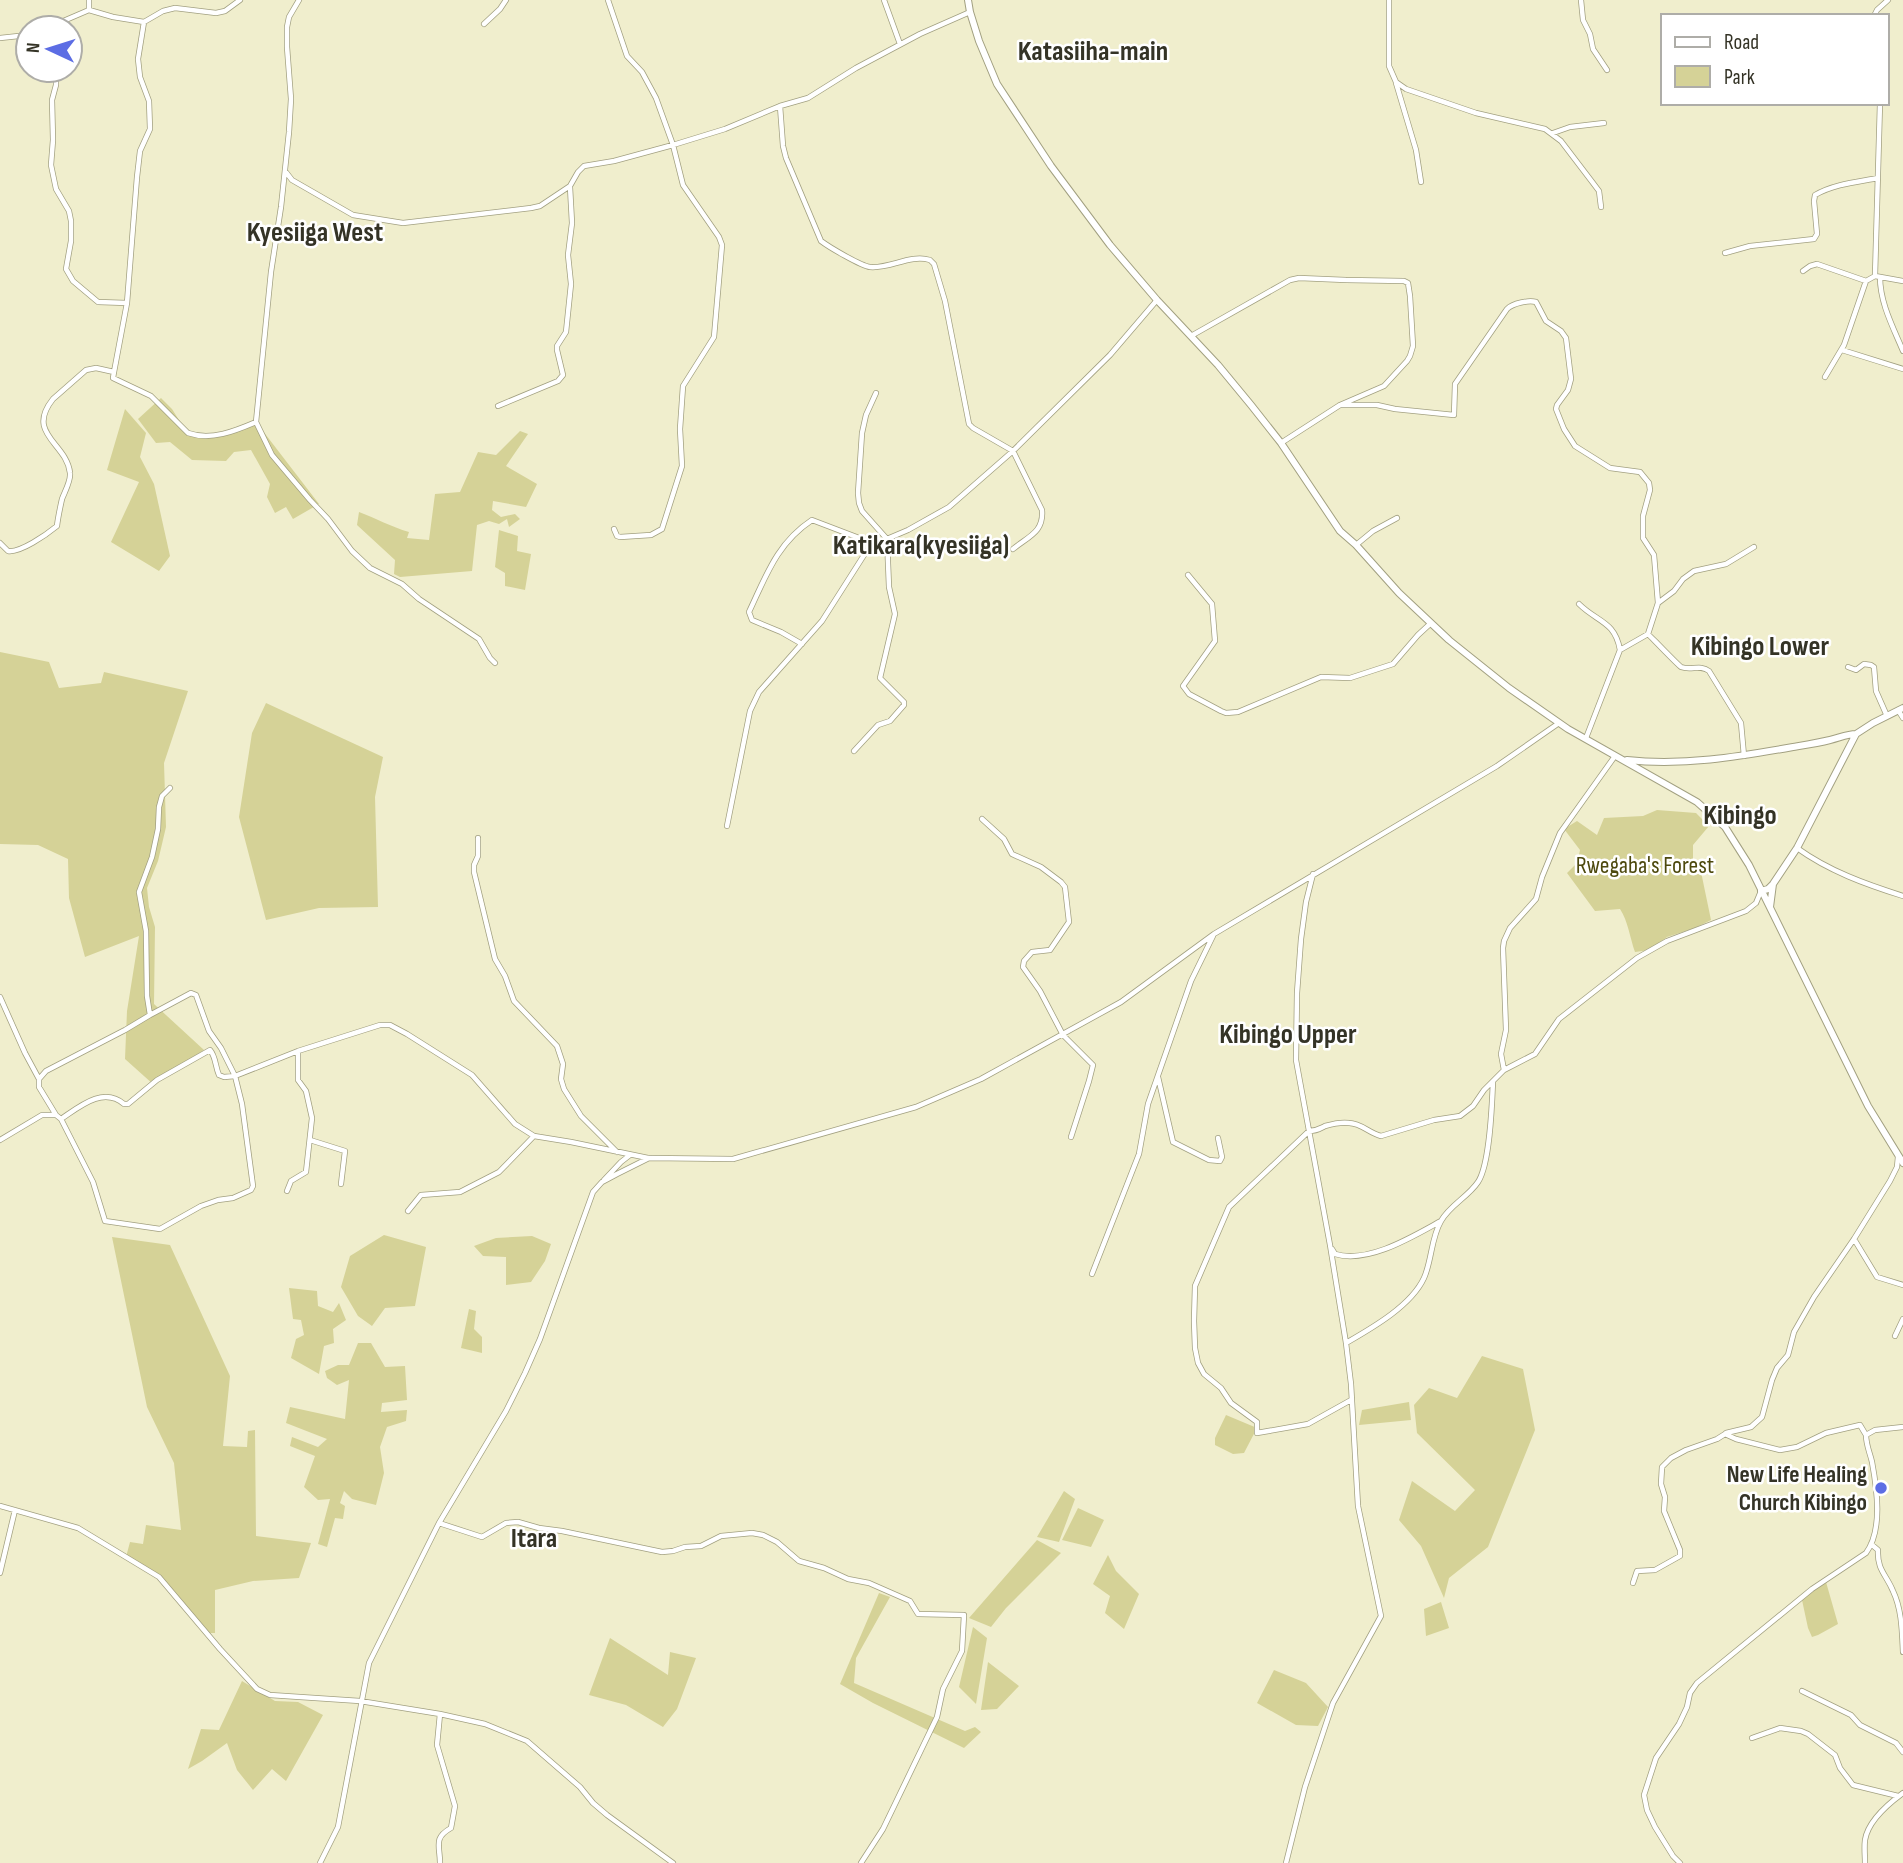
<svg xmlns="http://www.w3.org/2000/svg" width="1903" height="1863" viewBox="0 0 1903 1863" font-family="'Sofia Sans Condensed',sans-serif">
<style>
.green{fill:#d5d297}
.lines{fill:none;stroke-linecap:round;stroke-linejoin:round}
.street-casing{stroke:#a2a081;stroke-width:6}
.secondary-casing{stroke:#a2a081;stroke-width:8}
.street{stroke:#fff;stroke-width:4.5}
.secondary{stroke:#fff;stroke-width:6}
.poi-dot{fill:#5c6de4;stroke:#fff;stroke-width:2.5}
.labels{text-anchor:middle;stroke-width:5;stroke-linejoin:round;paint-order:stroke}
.park-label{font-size:24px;fill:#4d490e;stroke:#fff}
.poi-label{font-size:24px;font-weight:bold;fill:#343326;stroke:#fff;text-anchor:end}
.quarter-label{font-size:28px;font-weight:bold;fill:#343326;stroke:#fff}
</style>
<rect width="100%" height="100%" fill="#f0eecd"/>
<path class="green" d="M161 398 172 409 184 428 197 435 226 433 256 422 319 504 293 519 286 507 275 513 267 497 270 484 251 450 234 452 226 461 192 460 170 442 156 443 138 419Z
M125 409 146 433 140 457 154 484 170 556 159 571 111 542 139 482 107 470Z
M520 431 528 434 506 466 537 484 526 507 493 501 492 510 501 517 515 514 520 519 509 527 507 519 499 524 489 521 477 525 472 571 400 577 394 574 395 560 357 525 359 512C376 518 391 527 409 532L407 538 429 540 435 494 460 492 478 452 496 455Z
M499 530 518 536 517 551 531 554 525 590 505 586V573L495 567Z
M0 652 49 662 59 688 101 683 104 672 188 691 164 763 166 827 158 861 147 888 149 907 155 927 154 1004 204 1050 154 1085 125 1059 127 1011 139 936 85 957 69 898 68 859 38 845 0 844Z
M266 703 383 757 375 797 378 907 319 908 266 920 239 817 252 733Z
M1657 810 1696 813 1709 826 1693 845V861L1700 867 1711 920 1695 928 1667 937 1650 950 1635 952C1630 938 1628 921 1620 909L1595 911 1567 873 1577 863 1580 850 1564 829 1577 821 1597 835 1604 818 1643 816Z
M384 1235 426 1247 415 1306 385 1308 372 1326 358 1316 341 1287 350 1256Z
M532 1236 551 1244 545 1261 531 1282 506 1285V1257L483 1256 474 1246 496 1238Z
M112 1237 170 1245 230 1376 223 1446 247 1447 248 1431 255 1430 256 1536 311 1543 299 1578 253 1581 215 1590V1633H206L161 1579 126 1557 130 1542 143 1544 146 1525 181 1530 174 1463 147 1407Z
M289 1288 317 1291 318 1306 333 1312 339 1303 346 1320 333 1329 334 1343 324 1346 319 1374 291 1358 296 1339 304 1335 301 1320 293 1319Z
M469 1309 476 1311 474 1329 482 1337V1353L461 1348Z
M358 1343H371L385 1367 405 1366 407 1400 382 1403 381 1412 407 1410 406 1421 387 1427 380 1447 384 1473 376 1505 352 1499 344 1491 340 1503 345 1506 343 1519 335 1518 327 1547 318 1544 330 1499 318 1500 304 1487 315 1456 290 1446 292 1437 318 1447 327 1439 286 1423 290 1407 345 1419 349 1380 337 1385 327 1378 325 1371 338 1365H349Z
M1482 1356 1523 1369 1535 1430 1488 1547 1449 1578 1444 1598 1421 1546 1399 1520 1412 1481 1455 1511 1475 1490 1417 1433 1414 1405 1429 1388 1457 1398Z
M1409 1402 1411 1420 1359 1425 1362 1410Z
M1226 1415 1257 1428 1244 1453 1233 1454 1215 1445V1438Z
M1064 1491 1075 1499 1059 1542 1037 1537Z
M1078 1508 1104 1520 1091 1547 1062 1540Z
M1037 1540 1061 1553 1006 1608 991 1627 969 1618Z
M1108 1555 1116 1571 1139 1594 1124 1629 1105 1613 1110 1596 1093 1584Z
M1826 1582 1838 1624 1818 1635 1812 1637 1808 1628 1802 1600 1806 1595Z
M879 1593 890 1597 856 1658 854 1683 965 1731 975 1727 981 1732 964 1748 873 1703 840 1684Z
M1441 1602 1449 1628 1426 1636 1424 1609Z
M973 1627 987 1638 976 1704 959 1687Z
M610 1638 668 1675 670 1652 696 1658 677 1709 663 1727 626 1705 589 1695Z
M988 1662 1019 1686 997 1709 981 1710Z
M1274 1670 1306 1683 1328 1707 1318 1726 1296 1725 1257 1703Z
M242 1681 275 1701 298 1702 323 1715 286 1781 272 1769 253 1790 237 1770 227 1743 202 1761 188 1769 201 1729 219 1730Z"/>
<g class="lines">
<g class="street-casing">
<path id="street" d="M89 0V10
M299 0 289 17 287 27V47L291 99 289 132 281 207 271 272 256 422 272 455 310 500 328 519 352 551 370 568 402 584 419 599 479 639 490 658 495 663
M608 0 627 56 642 72 656 98 673 145 683 185 719 237 722 245 714 337 683 386 680 429 682 466 662 529 651 535 620 537 617 536 614 529
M884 0 900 44
M1389 0V66L1396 82 1406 89 1476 113 1545 129 1561 141 1593 183 1599 191 1601 207
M1581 0 1583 20 1590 34 1593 49 1607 70
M1874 16 1877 10 1888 0
M484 24 500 9 506 0
M47 28 89 10 113 17 144 22 163 11 175 8 216 13 225 11 240 0
M0 38 28 35
M56 70V85L52 100 53 140 51 165 56 189 69 211 71 221V241L66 269 73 281 98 302 127 303
M1396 83 1416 150 1421 182
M1880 103 1875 276 1903 281
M780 106 783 146 786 158 821 241C829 247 861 266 870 267 890 269 910 254 930 260L934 264 945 301 969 424 973 428 1013 451 1042 510C1044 532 1029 536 1013 549
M1553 133 1570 127 1604 123
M285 171 292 180 353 215 403 223 531 208 540 206 570 186 578 172 584 166 614 161 673 145 725 129 780 106 808 98 856 68 920 34 970 12
M1725 253 1750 246 1814 239 1817 234 1814 201 1815 195C1834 184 1857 182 1878 178
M1803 271 1810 266 1817 264 1866 281 1875 276
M1880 277C1880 303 1893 327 1903 351
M1191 336 1290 280 1299 278 1346 280 1404 281 1408 283 1410 296 1413 346 1410 356 1407 361 1384 386 1340 405 1281 443
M1842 350 1903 369
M114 372 127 303 137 177 140 151 150 129 149 101 140 77 138 59 144 22
M1825 377 1844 345 1866 281
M1340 405H1377L1395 409 1454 415 1455 384 1507 309C1513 303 1529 300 1536 302L1546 321 1561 331 1566 338 1571 379 1568 390 1557 405 1556 409 1564 429 1575 446 1610 468 1640 472 1649 483 1650 490 1643 516V538L1654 555 1658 603 1648 634 1620 650
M498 406 558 381 563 375 557 350V346L566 332 571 284 568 255 572 223 570 187
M0 543 8 551C20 553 46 535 57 526 58 517 60 508 62 499 65 491 71 481 70 473 67 443 25 434 53 399L86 370 96 368 114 372 113 378 151 396 188 433C211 441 235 431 256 422
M1356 545 1373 531 1397 518
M1188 575 1212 604 1215 641 1183 686 1189 694 1221 711 1226 713 1238 712 1321 677 1350 678 1393 664 1418 635 1431 623
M1658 603 1674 591 1683 579 1694 571 1726 564 1754 547
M1579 604C1597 622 1615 621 1620 650L1586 738
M1648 634C1653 639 1678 665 1681 667 1691 671 1700 664 1709 671L1741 723 1744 756
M802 644 781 632 752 620 749 612C766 576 777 543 812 520L875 544
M1848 667 1856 670 1864 664 1871 665 1874 667 1876 691 1887 716
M1898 710 1903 718
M854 751 878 725 890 721 904 705V702L880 678 895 614 889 587 887 539 862 511 859 503 858 493 862 433 866 415 876 393
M982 819 1004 839 1012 854 1041 867 1061 882 1065 887 1069 922 1050 950 1032 952 1024 961 1023 967 1040 991 1063 1035 1093 1065 1089 1081 1071 1137
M727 826 750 711 759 692 822 621 866 552 875 544 908 530 949 507 1013 451 1110 355 1157 300
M478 838V856L474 865V872L495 959 505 976 514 1001 557 1046 563 1064 561 1079 564 1089 581 1116 617 1152
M1797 848C1829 871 1865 884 1903 896
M0 997 25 1053 39 1079
M150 1015 147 996 146 931 139 892 152 857 158 829 159 807 162 796 170 788
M1504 1070 1501 1054 1506 1030 1503 948 1504 941 1510 928 1536 899 1542 877 1560 833 1615 756
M1158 1077 1173 1142 1209 1160 1220 1161 1222 1157 1218 1138
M56 1115 39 1087V1079L46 1071 125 1030 150 1015 191 993 196 995 209 1031 221 1048 235 1076 224 1077 219 1075C215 1066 216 1057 210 1050L157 1080 128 1104H124C103 1086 79 1107 61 1119
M0 1140 42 1115H56L61 1119 93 1182 105 1221 160 1229 201 1206 218 1200 233 1198 251 1190 253 1186 242 1104 235 1076 298 1051 380 1025H390L407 1034 472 1075 515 1124 534 1136 571 1142 648 1158
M310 1140 345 1151 341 1184
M604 1180 621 1162 630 1155
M287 1191 291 1181 306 1172 312 1118 306 1091 298 1080V1051
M408 1211 421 1195 460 1192 499 1172 534 1136
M1854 1239 1877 1277 1903 1285
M1332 1249 1335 1254C1368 1264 1412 1237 1441 1221
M1092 1274 1139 1154 1148 1104 1191 981 1213 936
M1895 1336 1903 1319
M1346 1343C1372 1328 1411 1306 1424 1278 1432 1260 1431 1238 1441 1221 1450 1205 1468 1197 1478 1182 1490 1164 1492 1105 1493 1081L1504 1070 1535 1054 1559 1019 1637 958 1667 941 1746 911 1756 903 1761 891
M1351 1400 1308 1424 1257 1433V1422L1231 1403 1221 1388 1204 1374 1198 1363 1195 1348 1194 1321 1195 1286 1229 1207 1309 1131C1317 1131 1319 1129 1325 1126 1332 1124 1342 1122 1349 1123 1361 1123 1369 1133 1381 1136L1434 1120 1460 1116 1473 1106 1484 1090 1493 1081
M1726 1433 1751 1427 1762 1417 1772 1380 1777 1368 1788 1355 1794 1332 1814 1297 1854 1239 1890 1181 1897 1167 1898 1157
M0 1506 78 1528 159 1577 220 1649 257 1689 270 1695 360 1701 440 1714 485 1724 527 1741 580 1787 593 1803 607 1815 673 1863
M439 1523 482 1537 506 1523 518 1522 539 1528 562 1531 662 1552 673 1551 685 1547 701 1546 721 1536 752 1533 763 1535 777 1542 799 1561 824 1568 848 1579 869 1583 910 1601 918 1614 964 1615 962 1651 943 1689 937 1717 883 1829 861 1863
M1871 1544 1878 1550C1877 1570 1886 1574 1893 1591 1902 1610 1902 1632 1903 1652
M0 1573 15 1510
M1633 1583 1637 1571 1655 1570 1680 1556V1550L1664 1511 1665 1497 1661 1484 1662 1467 1671 1458 1686 1450 1717 1439 1725 1434 1736 1439 1780 1450 1797 1447 1826 1433 1860 1425 1866 1435
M1802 1691 1851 1715 1860 1725 1896 1743 1903 1752
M1752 1738 1780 1728 1801 1731 1808 1734 1835 1755 1840 1768 1853 1785 1898 1796
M320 1863 338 1827 369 1663 439 1523 506 1411 525 1373 540 1339 593 1192 602 1182 617 1174 649 1158 733 1159 916 1107 981 1079 1121 1002 1214 934 1497 766 1559 723
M440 1863C440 1846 433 1838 451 1828L455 1806 437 1745 440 1714
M1286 1863 1305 1787 1333 1703 1381 1616 1358 1506 1351 1384 1346 1343 1330 1245 1296 1060 1297 993 1301 939 1306 902 1313 874
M1680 1863 1673 1856 1655 1827 1647 1810 1644 1795 1656 1758 1679 1724 1687 1707 1690 1693 1697 1683 1812 1589 1866 1553C1883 1530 1877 1489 1872 1462 1870 1453 1866 1445 1866 1435L1875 1430 1903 1427
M1865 1863C1865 1856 1864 1848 1865 1840 1868 1821 1888 1804 1903 1793"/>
</g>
<g class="secondary-casing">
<path id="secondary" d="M968 0 970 12 979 41 997 84 1051 166 1110 245 1157 300 1218 365 1251 405 1281 443 1340 531 1356 545 1399 593 1449 640 1509 688 1568 729 1697 802 1725 827 1749 865 1868 1106 1903 1163
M1627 760C1683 766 1737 757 1793 747 1805 745 1818 743 1830 740 1839 738 1847 734 1856 734
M1761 891 1768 889 1773 884 1797 848 1856 734 1873 723 1903 708
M1770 907 1773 884"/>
</g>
<use href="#street" class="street"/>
<use href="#secondary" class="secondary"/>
</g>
<circle class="poi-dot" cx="1881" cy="1488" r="7"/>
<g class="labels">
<g class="park-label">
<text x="1645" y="873">Rwegaba's Forest</text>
</g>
<g class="poi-label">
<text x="1867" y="1482">New Life Healing<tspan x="1867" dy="28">Church Kibingo</tspan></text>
</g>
<g class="quarter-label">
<text x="1093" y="60">Katasiiha-main</text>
<text x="315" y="241">Kyesiiga West</text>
<text x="921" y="554">Katikara(kyesiiga)</text>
<text x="1760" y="655">Kibingo Lower</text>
<text x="1740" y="824">Kibingo</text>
<text x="1288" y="1043">Kibingo Upper</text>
<text x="534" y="1547">Itara</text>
</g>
</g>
<rect x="1661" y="14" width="228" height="91" fill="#ffffff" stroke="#aeada8" stroke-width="2"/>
<rect x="1675" y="37" width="35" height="10" fill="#ffffff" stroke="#aeada8" stroke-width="2"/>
<text x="1724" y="49" font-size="21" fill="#343326">Road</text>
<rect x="1675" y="66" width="35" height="21" fill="#d5d297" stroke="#aeada8" stroke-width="2"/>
<text x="1724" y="84" font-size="21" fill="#343326">Park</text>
<g transform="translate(49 49) rotate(274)"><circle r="33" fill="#ffffff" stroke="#aeada8" stroke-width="2"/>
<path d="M0-5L12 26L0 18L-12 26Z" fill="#5c6de4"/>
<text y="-10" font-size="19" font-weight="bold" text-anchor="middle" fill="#343326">N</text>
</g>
</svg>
